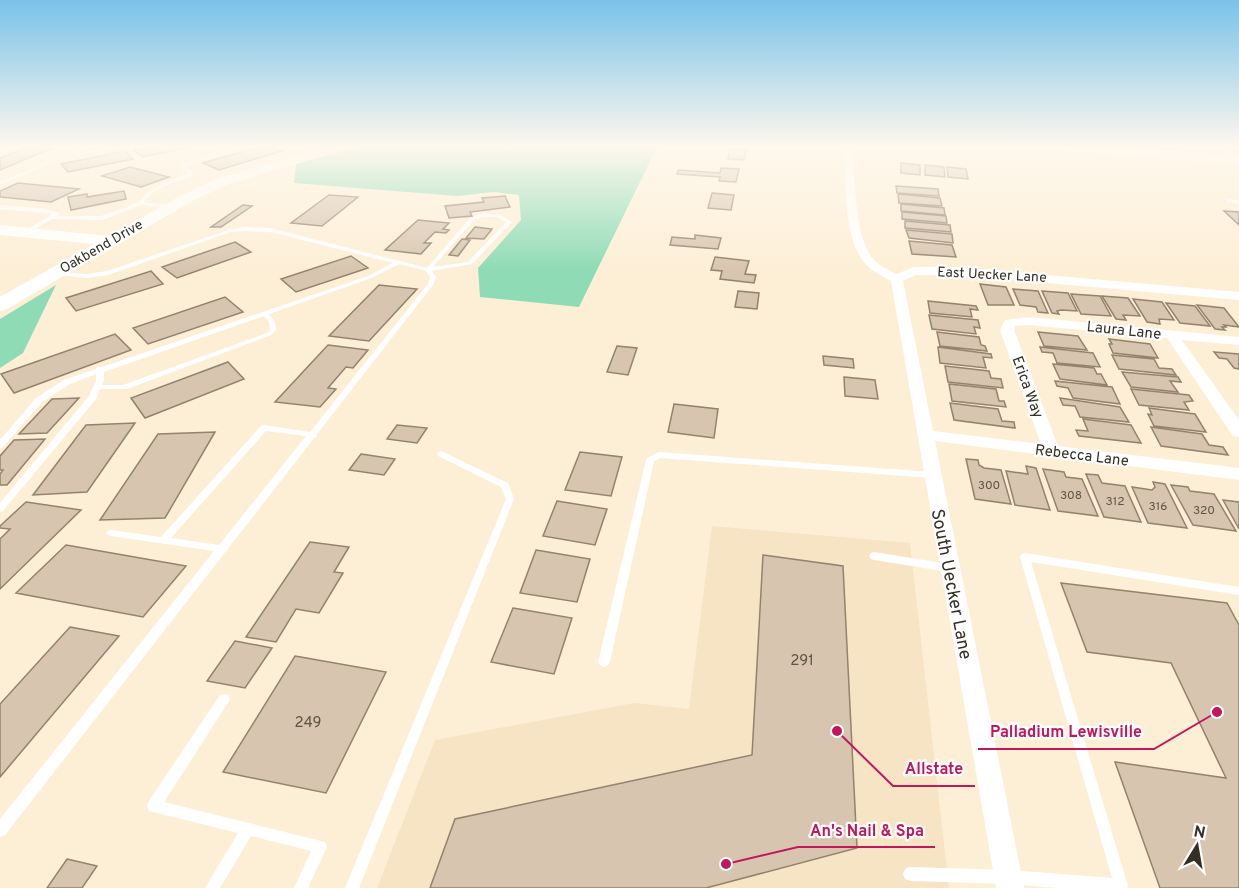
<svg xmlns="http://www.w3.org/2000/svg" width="1239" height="888" viewBox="0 0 1239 888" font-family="Overpass,sans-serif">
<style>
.built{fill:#f6e4c4}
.green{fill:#8edbb5}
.building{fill:#d8c5af;stroke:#93826d;stroke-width:1.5}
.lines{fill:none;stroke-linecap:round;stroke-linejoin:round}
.lane{fill:#fff;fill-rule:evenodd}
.street{fill:#fff;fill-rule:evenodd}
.secondary{fill:#fff;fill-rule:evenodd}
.labels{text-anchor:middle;stroke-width:4.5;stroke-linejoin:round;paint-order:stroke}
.number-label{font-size:12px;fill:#5d5448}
.far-street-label{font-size:14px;fill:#342f25;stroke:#fefefe}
.street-label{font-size:15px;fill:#342f25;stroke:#fefefe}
.near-number-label{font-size:15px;fill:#5d5448}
.near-street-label{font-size:18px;fill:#342f25;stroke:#fefefe}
.leader{fill:none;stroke:#c2185b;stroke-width:2}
.callout-dot{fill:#c2185b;stroke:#fefefe;stroke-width:2}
.callout-label{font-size:16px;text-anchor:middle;font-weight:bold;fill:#c2185b;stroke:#fefefe;stroke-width:4.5;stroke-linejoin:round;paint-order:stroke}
</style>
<rect width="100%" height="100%" fill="#fdefd6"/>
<path class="built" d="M712 526 910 543 949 888H377L435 740 634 703 689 709Z"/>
<path class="green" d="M360 147H657L579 307 480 297 478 268 521 220 519 195 494 192 457 196 294 183 296 164Z
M56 285 23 353 0 368V319Z"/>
<path class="building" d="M28 147 52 148 0 170V158Z
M150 147H191L142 157 134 150Z
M259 147H269L282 151 219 170 203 163Z
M730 149 746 150 744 160 728 159Z
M125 151 133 159 68 172 61 164Z
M901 163 920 165V175L901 173Z
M925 165 944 167 945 177 925 175Z
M130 167 169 177 141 187 102 176Z
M947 167 966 169 968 179 948 177Z
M721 168 739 169 736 182 719 181 720 177 677 174 678 170 720 173Z
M18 183 79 189 51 202 0 197V191Z
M896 186 938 189 939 196 897 193Z
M124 191 126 199 71 210 68 197 87 194V197Z
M712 193 734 195 731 210 708 208Z
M898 194 940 198 942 206 899 203Z
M329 195 358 197 322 226 291 223Z
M505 196 510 207 470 212 472 216 449 218 445 206 484 202 482 198Z
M901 204 944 208 945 215 901 211Z
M243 205 252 206 221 227H211Z
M1224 211 1239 212V225Z
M902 212 946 216 947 223 902 219Z
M418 220 449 223 443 229 449 230 446 233 435 232 424 243H431L421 254 385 250Z
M905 221 950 225 951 232 905 228Z
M475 227 492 229 484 239 466 238Z
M906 230 952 234 953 243 909 238Z
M695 235 721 238 718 249 670 245 672 237 695 239Z
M462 239 470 240 458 256 449 255Z
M909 241 952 245 956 257 912 254Z
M235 242 251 252 177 278 162 267Z
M351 256 368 268 296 292 281 279Z
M715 257 749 261 745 274 756 275 754 283 720 279 722 271 711 270Z
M151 271 163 284 76 311 66 298Z
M980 284 1006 287 1014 305H988Z
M379 285 417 289 369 341 329 336Z
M1013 289 1038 291 1048 313 1038 312 1036 307 1020 305Z
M738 291 759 293 757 309 735 307Z
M1042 291 1068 293 1077 311 1061 310 1057 311 1059 314 1052 313Z
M1071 294 1100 296 1111 316 1081 314Z
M1102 296 1128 298 1140 316 1123 315 1126 320 1116 319Z
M225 297 243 312 148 344 133 328Z
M1133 299 1162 302 1174 320 1159 319 1160 324 1147 322Z
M928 301 976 306 978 310 970 309 972 317 930 313Z
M1166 303 1195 306 1210 326 1180 323Z
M1197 305 1224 308 1239 327 1224 325 1226 327H1222L1225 330 1215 329Z
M929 315 978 320 980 328 974 327 976 334 932 329Z
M937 332 979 337 981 345 985 346 987 351 940 346Z
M1038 332 1078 336 1087 350 1044 346Z
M115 334 131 350 14 393 1 374Z
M1109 339 1150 344 1158 358 1113 353 1109 344H1112Z
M328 345 368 350 353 368 346 367 328 388 336 389 320 407 275 402Z
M617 346 637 348 628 375 607 372Z
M938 347 991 354 992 358 983 357 986 368 940 363Z
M1040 347 1093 353 1100 367 1057 363 1053 353 1042 352Z
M1214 352 1239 354V369L1234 368 1227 359 1219 358Z
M1112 355 1154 359 1159 368 1172 369 1176 375 1119 369Z
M823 356 853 359 854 368 824 365Z
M228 362 244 379 145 418 131 398Z
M1053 364 1094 368 1097 374H1101L1107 385 1060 379Z
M945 366 989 371 991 378 1001 379 1003 388 948 382Z
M1122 372 1178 377 1181 382 1170 381 1178 392 1131 387Z
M844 377 875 380 878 399 845 396Z
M1055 381 1112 387 1120 404 1073 398 1068 388 1057 386Z
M949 384 996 389 999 401H1004L1006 407 952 401Z
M1131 389 1189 395 1193 401 1184 402 1189 410 1139 405Z
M79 398 47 433 19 434 52 399Z
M1060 398 1120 407 1129 422 1080 417 1075 406 1063 405Z
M950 403 998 409 1002 421 1014 422 1015 428 954 420Z
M674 404 718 409 714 438 668 432Z
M1149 408 1195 414 1206 432 1154 426 1148 414 1152 415Z
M1083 419 1131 425 1141 443 1079 436 1076 430 1088 431Z
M135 423 87 492 33 495 86 425Z
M397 425 427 428 417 443 387 439Z
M1151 427 1202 434 1209 445 1223 447 1228 455 1161 446Z
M215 432 165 518 100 520 158 434Z
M45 439 7 485H0V474L3 470H0V456L14 440Z
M580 452 622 457 611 496 565 490Z
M361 454 395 459 384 475 349 470Z
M966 459 978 460 979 465 984 468 1001 470 1011 504 975 499Z
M1026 466 1036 468 1050 510 1015 505 1006 471 1028 474Z
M1043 469 1064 472 1066 477 1082 479 1098 516 1058 511Z
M1086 474 1098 475 1102 483 1125 486 1141 522 1104 517Z
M1153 482 1165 484 1187 528 1148 523 1132 487 1152 490 1155 487Z
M1171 485 1188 487 1190 491 1214 494 1236 531 1193 525Z
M1223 500 1239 502V529Z
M557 501 607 509 595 545 543 536Z
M26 502 81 510 0 589V539L10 529 0 528V526Z
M310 542 349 547 334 572 343 573 319 613 296 609 276 642 246 637Z
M66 545 186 566 143 617 16 593Z
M536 550 590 559 577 602 520 593Z
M763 555 843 566 857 848 706 888H430L455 819 752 755Z
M1061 583 1227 603 1239 625V888H1160L1115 762 1226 778 1171 663 1087 652Z
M513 608 572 618 554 674 491 662Z
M70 627 119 636 0 777V704Z
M235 641 272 648 245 688 207 681Z
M295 656 386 672 326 793 223 772Z
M67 859 97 866 82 888H47Z"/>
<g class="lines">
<path class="lane" d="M83 147H88L0 185V182Z
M112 147H118L79 155 77 154Z
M240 147H245L187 165 185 168 192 171V176C175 182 155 187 144 202L169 205 172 207 171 208 141 205 102 220 52 219 25 235 23 234V232L53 214 46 213 0 209V205L46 209 59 213 60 214 57 216H101L139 202C151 186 170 181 188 174V173L180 168 183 163Z
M1214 147H1218L1239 159V161H1236Z
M1228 199 1239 200V204L1226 202V200Z
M483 213 500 215 512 222 472 264 432 271 436 277 433 285 317 434V437H315L5 835 0 837V819L214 551 111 536 108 535 106 533 108 531 111 530 161 537 261 426 264 425 310 432 428 284 430 277 426 271 399 264 372 278 269 314 275 322 276 330 271 335 127 389H100L96 399 3 511 0 512V503L89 396 96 381V374L70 384 42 402 3 447 0 448V440L36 398 64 380 96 369 97 367H102L368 276 393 263 270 232 244 231 231 232 108 275 87 278 58 275 56 274V272L87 274 107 271 228 230 244 227 270 228 427 268 470 218ZM483 217H497L506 222 468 262 433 267 474 220ZM264 316 269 322 270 330 267 333 123 385H102L104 381V372ZM266 431 306 436 219 545 171 538Z
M441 451 508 483 514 499 359 888H345L506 499 501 487 438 456 437 454 438 452Z
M659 452 932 472 936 475 932 478 660 458 654 461 610 662 608 665 604 667 600 665 598 662 646 460 647 458Z
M874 552 949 564 953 565 954 568 953 571 949 572 874 560 871 559 869 556 871 553Z
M1025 553 1239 587V595L1031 562 1128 886 1127 888H1058L1008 884 910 881 905 879 903 874 905 869 910 867 1008 870 1112 878 1020 557 1022 554Z
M224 694 228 695 230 699 228 703 164 802 325 842 327 847 308 888H294L311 851 251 836 220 888H205L238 833 149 811 147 806 149 801 220 695Z"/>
<path class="street" d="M7 147H18L0 155V149Z
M844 147H852C855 176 854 236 873 259 879 266 889 270 897 274L914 267H956L1239 292V300L956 275H916L903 281 933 431 1041 444 1000 330 1005 320 1029 317 1239 337V345L1182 340 1239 420V437L1233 436 1167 338 1029 325 1015 326 1014 330 1058 446 1239 468V480L935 441 1024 888H996L891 281C882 276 871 271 864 262 843 237 846 179 844 147Z"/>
<path class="secondary" d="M328 147H346L344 150 231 183 194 200 7 309 0 311V297L94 244 0 235V225L109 236 184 194 221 177Z
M1059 147H1109L1239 156V164L1065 151Z"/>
</g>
<linearGradient id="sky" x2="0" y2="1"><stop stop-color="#7ac2e9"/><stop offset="0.54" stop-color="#fef8ed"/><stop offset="1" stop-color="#fef8ed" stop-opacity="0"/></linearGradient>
<rect width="1239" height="271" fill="url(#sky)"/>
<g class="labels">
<g class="number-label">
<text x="989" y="489">300</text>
<text x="1071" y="499">308</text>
<text x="1115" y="505">312</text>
<text x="1158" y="510">316</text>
<text x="1204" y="514">320</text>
</g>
<g class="far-street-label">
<text transform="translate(101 246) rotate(-30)" y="5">Oakbend Drive</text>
<text transform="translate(992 274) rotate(3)" y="5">East Uecker Lane</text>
</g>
<g class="street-label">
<text transform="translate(1124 330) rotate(6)" y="5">Laura Lane</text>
<text transform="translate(1028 387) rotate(70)" y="5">Erica Way</text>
<text transform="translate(1082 455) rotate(7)" y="5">Rebecca Lane</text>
</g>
<g class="near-number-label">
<text x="802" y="665">291</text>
<text x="308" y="727">249</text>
</g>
<g class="near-street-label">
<text transform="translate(952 584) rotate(79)" y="6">South Uecker Lane</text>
</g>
</g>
<path class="leader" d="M1217 712L1154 749H978M837 731L893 786H975M726 864L798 847H935"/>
<g class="callout-dot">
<circle cx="1217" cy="712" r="6"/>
<circle cx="837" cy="731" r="6"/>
<circle cx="726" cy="864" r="6"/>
</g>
<g class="callout-label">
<text x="1066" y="737">Palladium Lewisville</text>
<text x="934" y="774">Allstate</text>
<text x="867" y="836">An's Nail &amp; Spa</text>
</g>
<g transform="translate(1197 846) rotate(11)" stroke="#fefefe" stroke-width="4.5" paint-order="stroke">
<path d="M0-4.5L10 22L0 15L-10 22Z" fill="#342f25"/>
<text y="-9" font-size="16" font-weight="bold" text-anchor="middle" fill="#342f25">N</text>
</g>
</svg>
